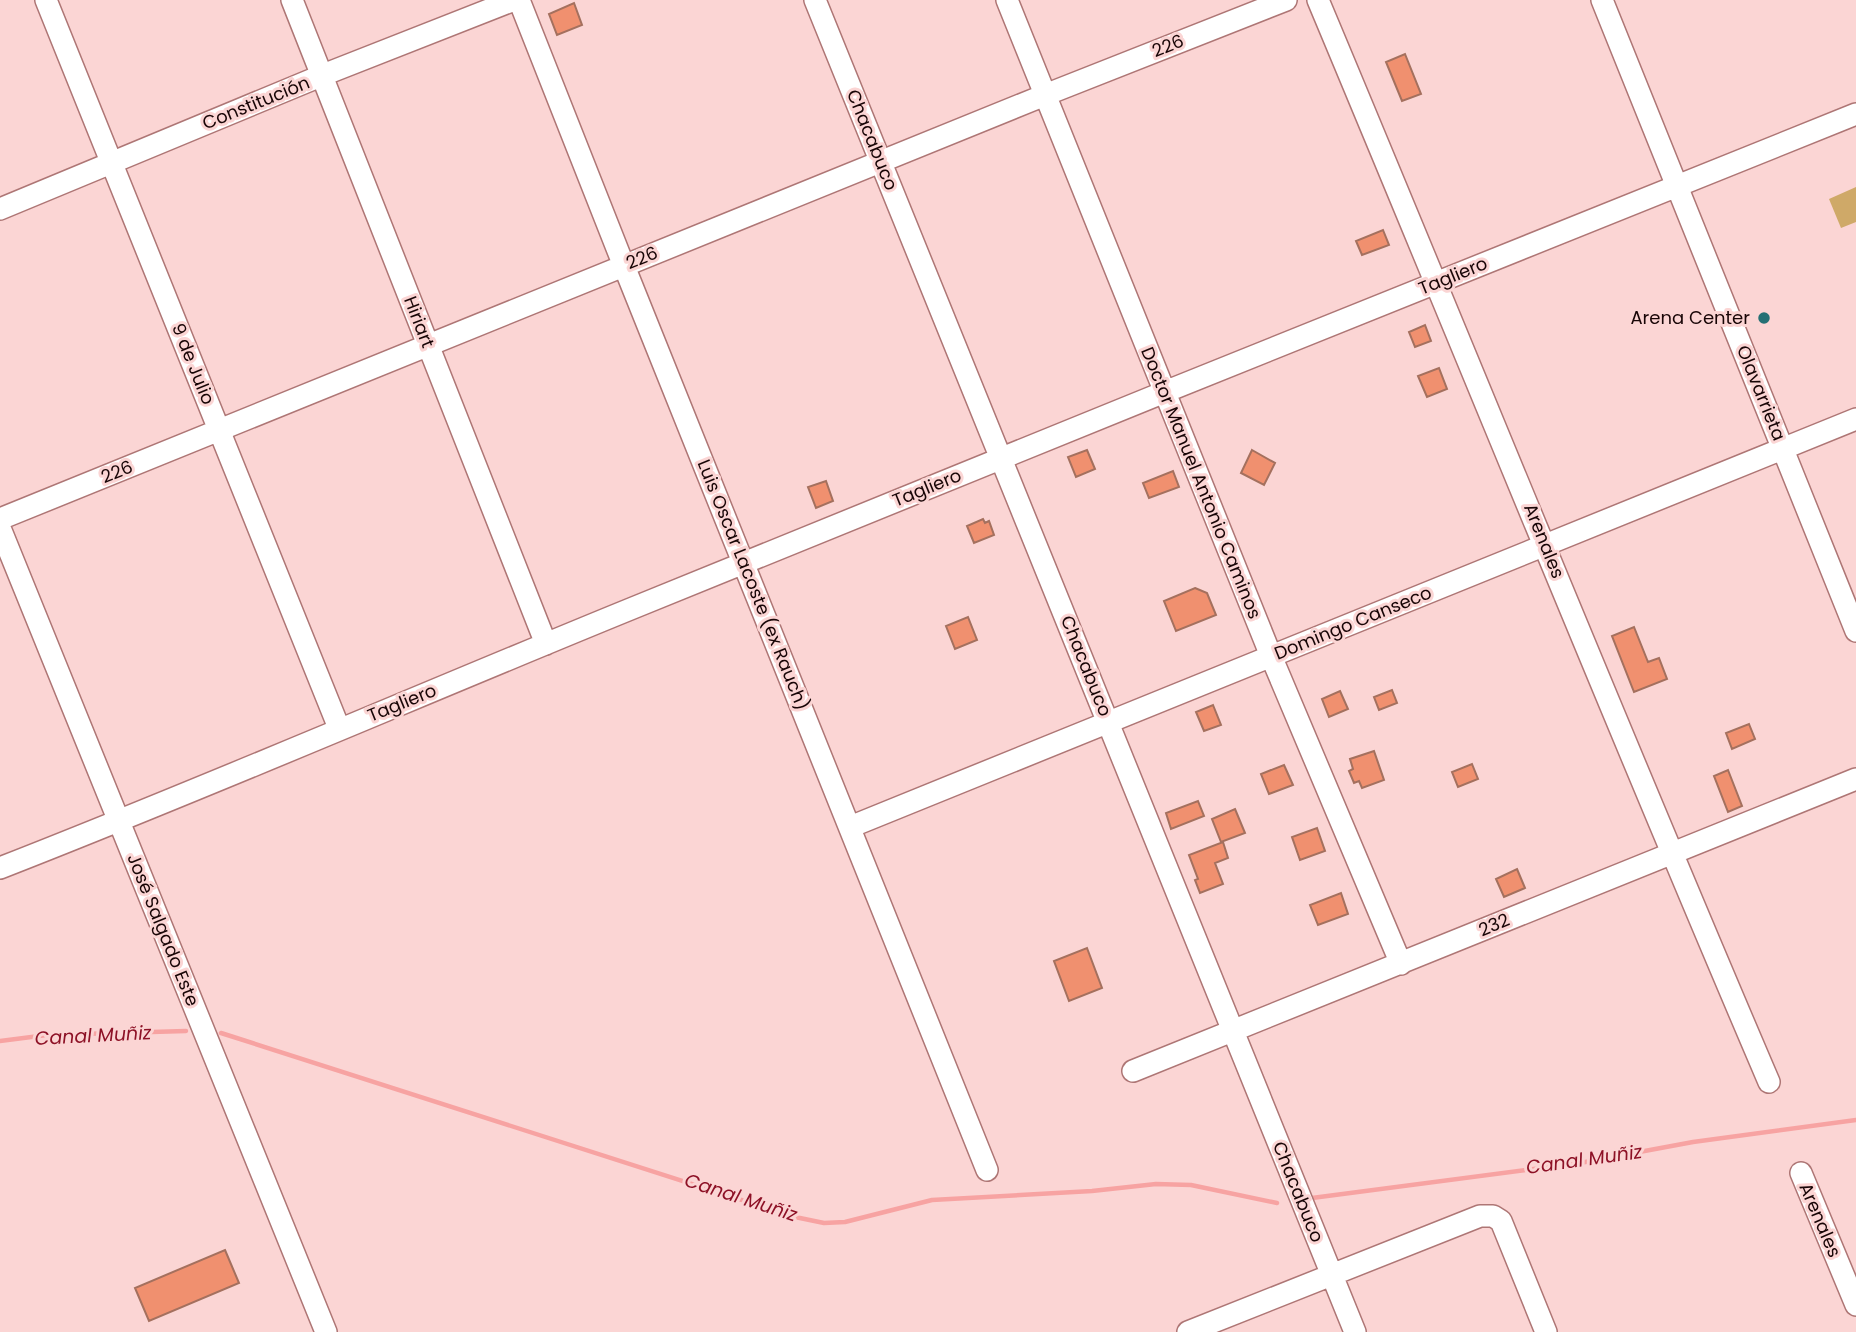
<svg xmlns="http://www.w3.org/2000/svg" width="1856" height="1332" viewBox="0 0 1856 1332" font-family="Poppins,sans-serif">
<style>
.green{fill:#cfa968}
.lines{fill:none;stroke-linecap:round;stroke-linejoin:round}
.stream{stroke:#f7a3a2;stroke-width:4.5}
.building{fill:#f0906f;stroke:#a4705e;stroke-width:2}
.minor-casing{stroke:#ae7675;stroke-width:24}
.minor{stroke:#fff;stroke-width:21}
.poi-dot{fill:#257074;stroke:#fbd5d4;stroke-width:2.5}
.labels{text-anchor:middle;stroke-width:6;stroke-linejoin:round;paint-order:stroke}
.street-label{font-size:18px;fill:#180506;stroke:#fbd5d4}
.poi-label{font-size:18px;fill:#180506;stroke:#fbd5d4;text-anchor:end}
.water-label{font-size:19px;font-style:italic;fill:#8d1126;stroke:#fbd5d4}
</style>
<rect width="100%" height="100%" fill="#fbd5d4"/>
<path class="green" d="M1856 187V222L1841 228 1829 199Z"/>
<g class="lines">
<path class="stream" d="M221 1033 795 1217 824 1223 845 1222 932 1200 1092 1191 1156 1184 1191 1185 1277 1203
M0 1041 47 1035 186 1031
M1312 1198 1580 1163 1693 1142 1856 1120"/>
</g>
<path class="building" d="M574 3 582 25 557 35 549 14Z
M1405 54 1421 94 1402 101 1386 62Z
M1383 230 1389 245 1362 255 1356 241Z
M1425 325 1431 341 1415 347 1409 332Z
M1439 368 1447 389 1427 397 1418 376Z
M1087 450 1095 469 1076 477 1068 457Z
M1252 450 1275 463 1264 485 1241 473Z
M1173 471 1179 487 1149 498 1143 483Z
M826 481 833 501 816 508 808 487Z
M983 519 985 523 989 521 994 535 974 543 967 526Z
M1195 588 1207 593 1216 615 1176 631 1164 601Z
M968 617 977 640 955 649 946 626Z
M1634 627 1648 662 1659 658 1667 679 1634 692 1612 636Z
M1392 690 1397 703 1379 710 1374 697Z
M1340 691 1348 709 1329 717 1322 699Z
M1213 705 1221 725 1204 731 1196 712Z
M1749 724 1755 739 1732 749 1726 733Z
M1374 751 1384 780 1362 788 1359 781 1354 783 1349 771 1353 769 1350 759Z
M1472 764 1478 779 1458 787 1452 772Z
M1284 765 1293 785 1269 794 1261 774Z
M1728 770 1742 806 1728 812 1714 776Z
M1198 801 1204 816 1171 829 1166 813Z
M1235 809 1245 833 1221 842 1212 819Z
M1317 828 1325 851 1300 860 1292 837Z
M1223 842 1228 858 1215 863 1223 884 1200 893 1195 880 1198 879 1189 855Z
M1517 869 1525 888 1504 897 1496 879Z
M1341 893 1348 914 1318 925 1310 905Z
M1087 948 1102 988 1069 1001 1054 961Z
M225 1250 239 1283 149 1321 135 1288Z"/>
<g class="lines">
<g class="minor-casing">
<path id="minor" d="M46 0 339 728
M292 0 546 644
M519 0 624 266 987 1170
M815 0 1355 1332
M1007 0 1271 656 1401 964
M1318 0C1469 360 1615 723 1769 1082
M1602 0 1856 631
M0 209 323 75 514 0
M0 519 1045 95 1286 0
M0 528 326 1332
M850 827 1856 419
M0 868C213 785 422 694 633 608 1040 442 1448 277 1856 114
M1133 1071 1856 779
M1801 1173 1856 1305
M1188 1332 1480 1216H1493L1501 1221 1546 1332"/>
</g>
<use href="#minor" class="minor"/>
</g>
<circle class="poi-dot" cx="1764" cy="318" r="7"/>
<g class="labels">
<g class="street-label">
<text transform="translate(1168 46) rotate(-22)" y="6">226</text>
<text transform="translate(256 103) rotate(-22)" y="6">Constitución</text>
<text transform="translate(872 140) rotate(68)" y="6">Chacabuco</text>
<text transform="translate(642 258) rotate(-22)" y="6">226</text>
<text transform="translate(1453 276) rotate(-22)" y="6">Tagliero</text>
<text transform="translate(419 322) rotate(69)" y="6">Hiriart</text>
<text transform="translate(193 364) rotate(68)" y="6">9 de Julio</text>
<text transform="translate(1761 393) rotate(68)" y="6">Olavarrieta</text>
<text transform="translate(117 472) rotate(-22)" y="6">226</text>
<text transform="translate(1201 483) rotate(68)" y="6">Doctor Manuel Antonio Caminos</text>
<text transform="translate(927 488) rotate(-22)" y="6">Tagliero</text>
<text transform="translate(1544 541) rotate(68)" y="6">Arenales</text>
<text transform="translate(753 585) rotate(68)" y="6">Luis Oscar Lacoste (ex Rauch)</text>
<text transform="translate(1353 623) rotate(-22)" y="6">Domingo Canseco</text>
<text transform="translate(1086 666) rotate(68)" y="6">Chacabuco</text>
<text transform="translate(402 703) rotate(-22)" y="6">Tagliero</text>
<text transform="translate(1494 925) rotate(-23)" y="6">232</text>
<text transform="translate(163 930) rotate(68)" y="6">José Salgado Este</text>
<text transform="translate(1298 1192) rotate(68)" y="6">Chacabuco</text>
<text transform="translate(1820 1220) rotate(67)" y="6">Arenales</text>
</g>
<g class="poi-label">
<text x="1750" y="324">Arena Center</text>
</g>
<g class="water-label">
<text transform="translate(93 1035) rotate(-3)" y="7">Canal Muñiz</text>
<text transform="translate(1584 1159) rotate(-8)" y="7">Canal Muñiz</text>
<text transform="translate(741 1197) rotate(18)" y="7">Canal Muñiz</text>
</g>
</g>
</svg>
